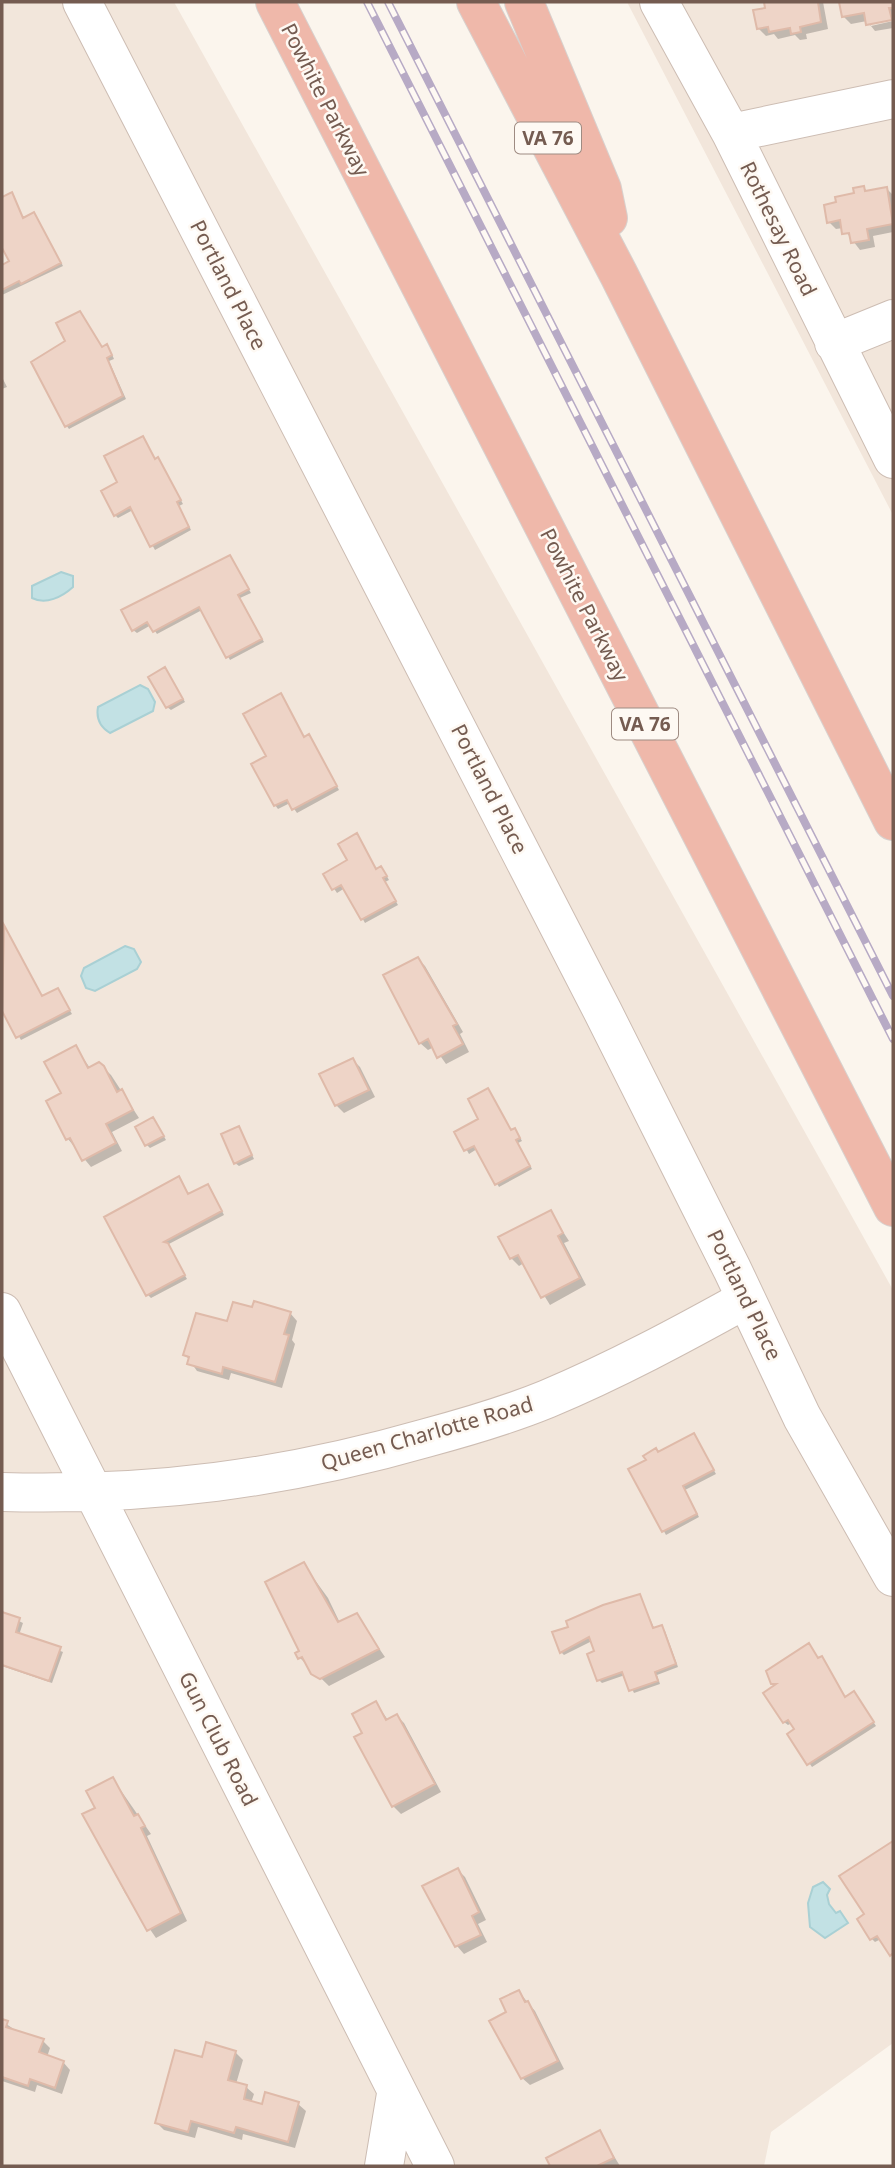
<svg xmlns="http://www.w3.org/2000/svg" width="895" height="2168" viewBox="0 0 895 2168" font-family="'Noto Sans',sans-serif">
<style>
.residential{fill:#f2e6db}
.water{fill:#c2e1e4;stroke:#a9d0d4;stroke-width:2}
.shadow{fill:#0003}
.building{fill:#eed4c7;stroke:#dfbaa9;stroke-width:2}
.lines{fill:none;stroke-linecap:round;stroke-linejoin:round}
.minor-casing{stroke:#cdbdb3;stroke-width:40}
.highway-casing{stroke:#d8d1ce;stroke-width:40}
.minor{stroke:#fff;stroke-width:38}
.highway{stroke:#efb8aa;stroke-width:38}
.rail-casing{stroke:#b7aac5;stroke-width:8}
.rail{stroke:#fef9f3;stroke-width:5;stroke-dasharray:16;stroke-linecap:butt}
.labels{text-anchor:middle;stroke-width:5;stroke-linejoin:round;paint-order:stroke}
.shield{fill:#fef9f3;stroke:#9e8b82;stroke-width:2}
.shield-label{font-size:19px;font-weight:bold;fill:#755c51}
.street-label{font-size:21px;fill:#755c51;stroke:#fef9f3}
</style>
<rect width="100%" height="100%" fill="#fbf5ed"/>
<path class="residential" d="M2 2H174L893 1290V2043L771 2132 764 2166H2Z
M627 2H893V515Z"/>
<path class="water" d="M61 572 73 576V587C62 597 46 605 32 598V586Z
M140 685 148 689 155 702 153 711 110 733C100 727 96 718 98 707Z
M125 946 134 949 141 962 137 969 95 991 86 988 81 976 84 968Z
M823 1882 830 1889 827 1895 829 1904 836 1913 840 1911 848 1923 825 1938 810 1927 808 1903 813 1887Z"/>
<path class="shadow" d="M766 2H823L828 29 806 34 807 39 800 40 795 35 778 39 774 34 766 36 758 28 767 9Z
M841 2H893V18L871 22V26L893 21V28L875 31 867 21 851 24 844 17Z
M864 188 868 192 887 189 893 195V232L873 236 875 247 860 250 843 228 836 229 829 222Z
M12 194 24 220 34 214 37 218 63 266 2 295V267L11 262 2 244V199Z
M80 313 102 348 110 350 114 359 109 361 126 399 69 429 66 425 68 342Z
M2 377 7 387 2 389Z
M158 459 183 504 179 506 191 530 155 550 133 510 118 518 115 515 120 483Z
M230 557 251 593 240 598 264 642 230 660 202 610 157 634 151 625 137 633 133 630Z
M168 673 185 702 171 710 167 707Z
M305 738 312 740 339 790 297 813 290 803 278 809 275 805Z
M357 835 377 870 381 868 384 871 389 880 385 882 398 905 365 923 345 888 337 893 325 875 349 861Z
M4 927 42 998 58 990 72 1014 21 1040 2 1007Z
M418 959 425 966 463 1032 460 1034 469 1052 446 1064 434 1047 428 1050 420 1043Z
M76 1048 90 1068H104L111 1075 139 1118 112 1132 122 1151 91 1167 68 1139 48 1102 63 1094Z
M353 1060 360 1067 375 1097 344 1113 336 1105 322 1075Z
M488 1090 512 1132 518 1134 522 1141 518 1143 532 1169 499 1187 477 1149 469 1154 457 1133 481 1120Z
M156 1122 166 1140 150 1148 147 1145Z
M239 1128 254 1159 239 1166 235 1163Z
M179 1179 189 1196 211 1189 224 1215 167 1245 187 1279 151 1298 148 1295Z
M551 1213 569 1241 564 1243 586 1285 550 1305 524 1263 519 1266 511 1258Z
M290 1313 297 1321 292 1340 295 1344 282 1388 231 1373 229 1380 197 1371 185 1354 228 1324Z
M694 1435 716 1474 685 1490 699 1517 666 1535 630 1470Z
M304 1565 328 1598 340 1623 356 1615 385 1657 329 1686 300 1658Z
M640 1596 655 1630 662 1627 665 1631 678 1667 657 1675 660 1684 634 1693 625 1675 602 1683 599 1680 592 1641 564 1655 561 1652Z
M2 1613 23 1623 19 1635 63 1652 52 1683 2 1666Z
M819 1660 825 1662 846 1699 857 1697 876 1726 812 1767 789 1734 796 1730 792 1723 788 1725 784 1722 773 1683Z
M376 1703 388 1720 397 1716 404 1723 441 1792 401 1814 393 1806 357 1737 364 1733Z
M113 1779 151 1834 147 1836 187 1921 156 1938 125 1893 84 1815 97 1808Z
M893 1843V1957L881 1939 875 1942 872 1939 866 1915 841 1876Z
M458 1870 465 1877 486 1920 478 1924 487 1942 464 1954 457 1946 424 1887Z
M519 1992 535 2011 564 2069 530 2085 522 2078 508 2013Z
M2 2021 15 2030 43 2041 50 2048 47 2057 63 2062 70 2070 62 2094 37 2085 35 2092 2 2081Z
M235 2052 243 2060 236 2084 246 2087 254 2094 251 2103 263 2106 298 2104 306 2111 295 2148 243 2134 242 2140 198 2127 195 2138 164 2130 157 2123 204 2059Z
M599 2132 620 2166H552L548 2159Z"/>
<path class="building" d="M764 2H818L821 22 800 27 801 32 791 34 790 28 769 32 768 27 757 29 753 10 765 8Z
M839 2H893V8H889L892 20 866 25 864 13 842 17Z
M864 186 865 191 887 187 893 224 867 229 869 240 851 243 849 233 842 234 840 220 827 223 824 205 836 202 835 197 854 193 853 188Z
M12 192 23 218 34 212 61 263 21 284 19 281 2 290V265L9 261 2 248V197Z
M80 311 102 347 107 344 112 355 107 358 123 396 65 427 31 362 65 341 56 323Z
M143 436 155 459 158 457 181 500 177 502 189 527 150 547 130 507 114 516 101 491 117 482 104 456Z
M230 555 249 589 238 595 262 639 226 658 199 607 153 632 147 622 132 631 121 610Z
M165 667 183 699 166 708 148 677Z
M281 693 304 737 309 734 337 786 292 810 287 800 274 806 251 764 266 756 243 714Z
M357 833 376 869 381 866 387 876 383 878 396 901 361 920 341 885 332 890 323 874 347 860 338 844Z
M4 925 42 996 58 988 70 1010 16 1038 2 1011Z
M418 957 457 1024 453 1026 463 1044 437 1058 428 1039 419 1044 383 975Z
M76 1045 88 1068 99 1062 104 1066 117 1092 122 1089 133 1110 106 1124 116 1143 82 1161 70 1138 66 1140 46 1101 61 1093 44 1062Z
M353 1058 369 1090 335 1106 319 1074Z
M488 1088 511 1130 515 1128 520 1138 516 1140 530 1166 495 1185 474 1146 464 1151 454 1132 478 1119 468 1099Z
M153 1117 164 1136 145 1146 135 1127Z
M239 1126 252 1155 234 1164 221 1134Z
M179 1176 188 1194 208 1184 222 1211 164 1242 168 1243 185 1275 146 1296 104 1217Z
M551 1210 563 1233 558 1236 580 1278 541 1298 518 1255 510 1259 498 1237Z
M254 1301 291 1312 284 1334 289 1335 275 1382 223 1367 222 1374 187 1364 189 1357 183 1355 196 1313 227 1321 233 1302 252 1307Z
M694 1433 714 1470 683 1486 697 1514 662 1532 628 1469 646 1460 643 1456 656 1448 658 1452Z
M304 1562 338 1622 357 1613 379 1649 320 1679 311 1674 302 1657 298 1659 295 1653 299 1651 265 1582Z
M640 1594 653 1628 662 1625 676 1664 655 1672 658 1681 629 1691 622 1672 597 1681 587 1654 594 1651 589 1637 560 1653 552 1632 568 1627 566 1621 603 1605Z
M2 1612 20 1618 16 1632 61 1647 49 1681 2 1665Z
M809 1643 818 1658 822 1656 845 1697 854 1691 874 1722 807 1765 787 1734 794 1729 788 1720 783 1723 763 1693 776 1684H771L766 1671Z
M376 1701 386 1720 397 1714 435 1784 392 1807 354 1737 362 1733 352 1714Z
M113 1777 134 1816 138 1814 145 1826 141 1828 181 1913 147 1931 82 1814 95 1808 86 1791Z
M893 1841V1953L890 1956 877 1936 870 1940 857 1919 864 1914 839 1876Z
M458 1868 479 1912 472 1916 481 1935 455 1947 422 1886Z
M519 1990 525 2002 528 2001 558 2061 521 2079 489 2021 506 2012 500 1999Z
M2 2019 8 2021 6 2027 44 2039 39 2052 64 2061 55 2088 30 2079 28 2086 2 2077Z
M206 2042 236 2051 228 2080 247 2085 244 2099 262 2104 265 2092 299 2102 288 2142 236 2127 234 2133 191 2121 188 2132 155 2123 175 2050 202 2057Z
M600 2130 614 2158 597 2166H550L546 2158Z"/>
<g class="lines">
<g class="minor-casing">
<path id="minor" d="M82 2 603 1012 732 1269 802 1417 893 1577
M659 2 731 133 893 459
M731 133 893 99
M834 343 893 319
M2 1312 435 2166
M2 1492C150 1496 283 1479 426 1438 467 1427 508 1415 547 1399 616 1370 681 1335 746 1299
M384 2166 396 2094"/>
</g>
<g class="highway-casing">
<path id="highway" d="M275 2 893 1207
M476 2 619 275 893 821
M524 2 602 189 608 218"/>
</g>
<use href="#minor" class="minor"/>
<use href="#highway" class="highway"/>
<g class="rail-casing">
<path id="rail" d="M367 2 893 1039
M388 2 893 996"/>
</g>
<use href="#rail" class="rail"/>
</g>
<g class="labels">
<g class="shield">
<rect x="515" y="122.5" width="66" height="31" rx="5"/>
<rect x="612" y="708.5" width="66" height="31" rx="5"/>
</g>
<g class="shield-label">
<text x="548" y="145">VA 76</text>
<text x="645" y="731">VA 76</text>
</g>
<g class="street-label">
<text transform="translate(325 100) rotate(63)" y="7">Powhite Parkway</text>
<text transform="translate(778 229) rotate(64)" y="7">Rothesay Road</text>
<text transform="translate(228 285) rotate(63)" y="7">Portland Place</text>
<text transform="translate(584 605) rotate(63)" y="7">Powhite Parkway</text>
<text transform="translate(489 789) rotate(63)" y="7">Portland Place</text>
<text transform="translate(744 1295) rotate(64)" y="7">Portland Place</text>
<text transform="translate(427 1434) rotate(-16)" y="7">Queen Charlotte Road</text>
<text transform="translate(218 1739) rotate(63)" y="7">Gun Club Road</text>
</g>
</g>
<rect width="895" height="2168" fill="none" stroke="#755c51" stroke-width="7"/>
</svg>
